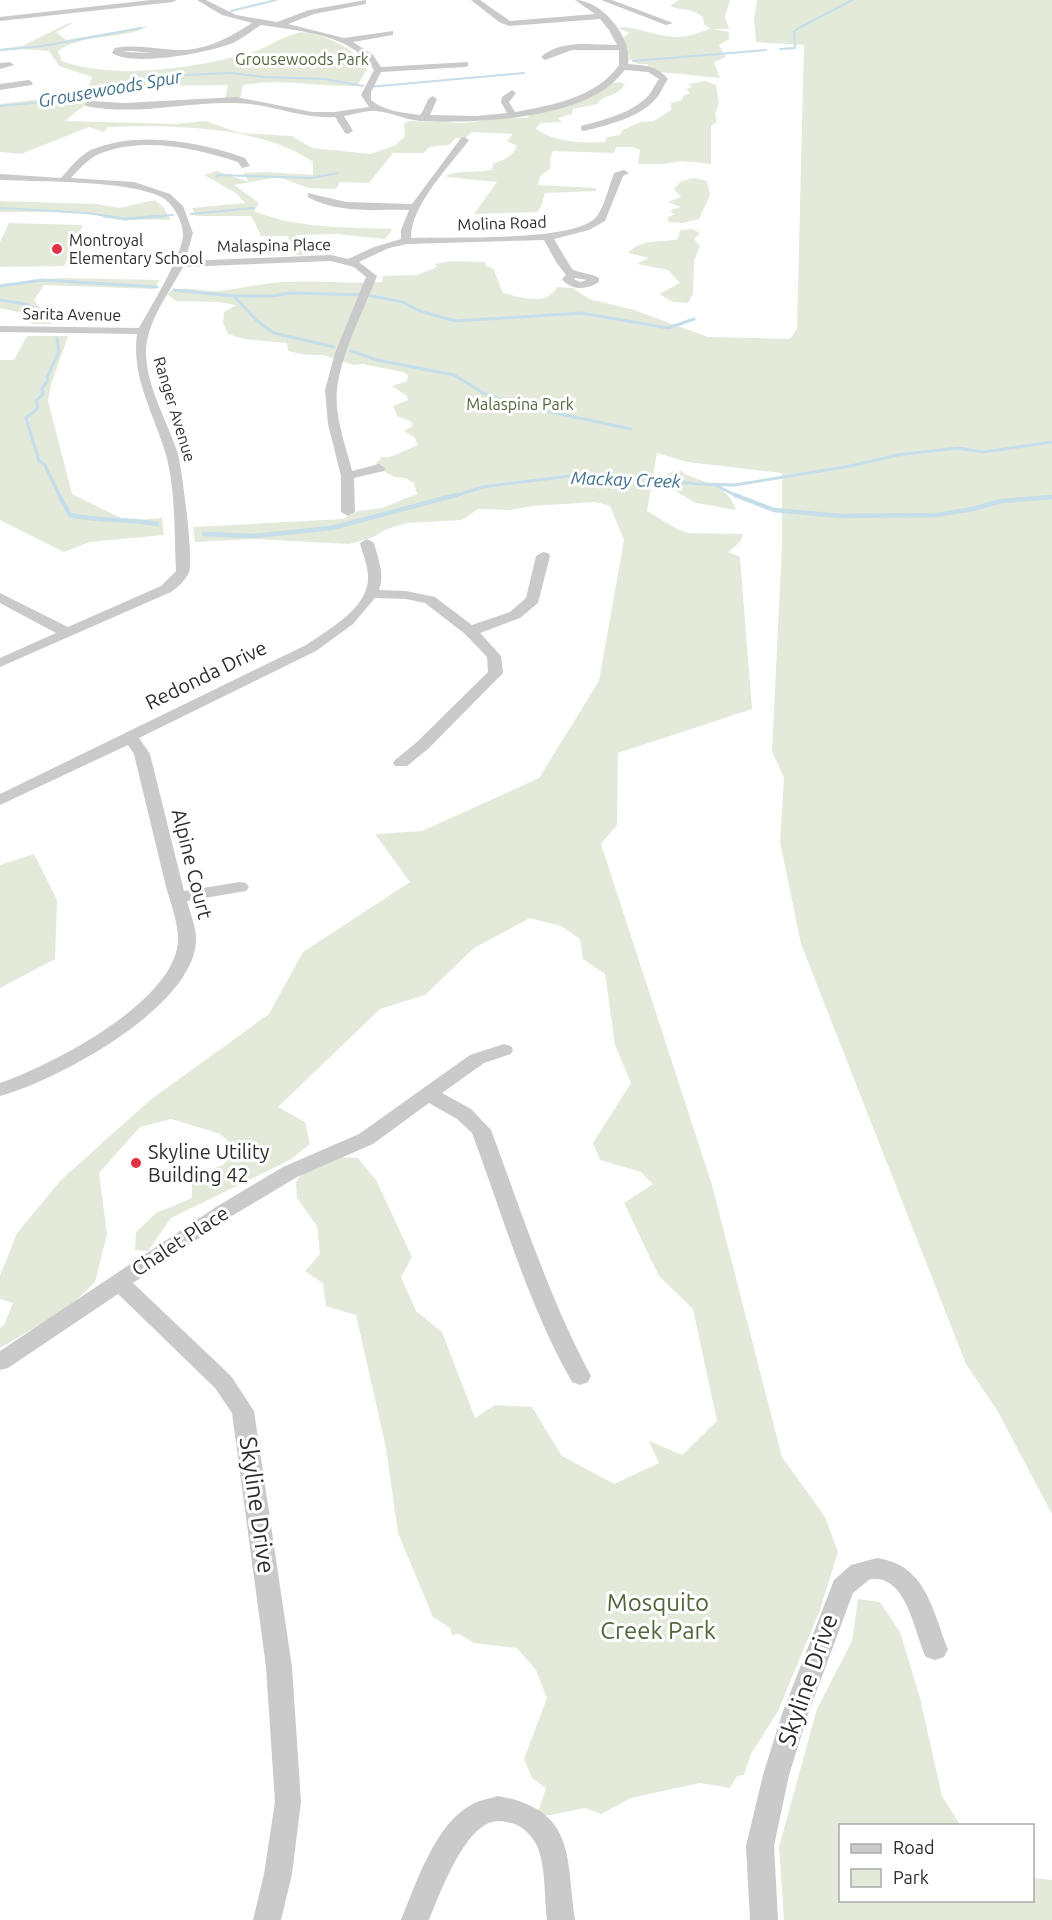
<svg xmlns="http://www.w3.org/2000/svg" width="1052" height="1920" viewBox="0 0 1052 1920" font-family="Ubuntu,sans-serif">
<style>
.green{fill:#e3eada}
.lines{fill:none;stroke-linecap:round;stroke-linejoin:round}
.stream-far2{stroke:#c6ddea;stroke-width:2}
.stream-far1{stroke:#c6ddea;stroke-width:3}
.stream{stroke:#c6ddea;stroke-width:4.5}
.minor{fill:#cacaca;fill-rule:evenodd}
.poi-dot{fill:#e03244;stroke:#fff;stroke-width:2}
.labels{text-anchor:middle;stroke-width:6;stroke-linejoin:round;paint-order:stroke}
.far-park-label{font-size:16px;fill:#51673b;stroke:#fff}
.far-street-label{font-size:16px;fill:#2d2d2d;stroke:#fff}
.far-poi-label{font-size:16px;fill:#2d2d2d;stroke:#fff;text-anchor:start}
.far-water-label{font-size:18px;font-style:italic;fill:#3d708c;stroke:#fff}
.street-label{font-size:20px;fill:#2d2d2d;stroke:#fff}
.poi-label{font-size:20px;fill:#2d2d2d;stroke:#fff;text-anchor:start}
.near-street-label{font-size:24px;fill:#2d2d2d;stroke:#fff}
.near-park-label{font-size:24px;fill:#51673b;stroke:#fff}
</style>
<rect width="100%" height="100%" fill="#fff"/>
<path class="green" d="M679 0H730L725 17 729 29H713L729 32V39L719 45 726 57 714 62 720 78 660 72 648 67V64H638L629 59 630 56 627 53 623 38 629 33 618 28C629 24 661 38 678 37 689 37 700 32 710 29L704 24 703 17C688 6 684 12 670 6Z
M757 0H1052V1514L997 1410 966 1364 801 944 780 842 784 778 772 751 782 546V473L687 462 657 453 647 511 679 530 689 533 743 534 740 542 728 552 740 557 752 709 618 753 617 825 601 844 712 1185 782 1457 825 1517 838 1552 820 1610 778 1711 751 1754 744 1775 737 1776 730 1788 700 1783 631 1798 601 1814 585 1808 536 1818 546 1788 532 1778 524 1759 547 1698 536 1670 517 1648 474 1643 459 1634 452 1635 450 1628 433 1617 398 1533 386 1448 356 1315 326 1306 323 1283 305 1271 320 1254 317 1226 297 1198 296 1182 314 1156 358 1158 376 1180 412 1257 401 1277 416 1311 442 1332 475 1418 495 1405 532 1407 562 1456 614 1484 659 1463 649 1441 682 1455 717 1421 693 1309 659 1276 624 1203 653 1184 641 1172 600 1160 593 1143 631 1083 615 1045 605 974 583 959 580 939 561 926 530 918 474 948 425 995 380 1009 278 1107 305 1122 310 1144 290 1160 171 1218 148 1251 135 1250 136 1232 156 1213 192 1198V1177L223 1165 237 1149 220 1134 171 1119 140 1127 99 1173 107 1234 95 1282 68 1308 0 1348V1328L4 1325 13 1303 0 1299V1276L17 1233 61 1180 150 1100 269 1014 303 952 410 882 375 834 422 831 539 778 599 681 624 540 610 506 596 502 532 506 509 510 478 509 462 520 406 523 387 529 371 538 349 544 253 539 195 542 193 527 343 519 358 511 382 508 417 494 414 483 405 478 394 477 374 466 382 457H390L418 445 415 438 404 431 413 426 412 422 397 416 393 406 408 400 407 396 392 386 407 381 408 375 403 372 363 364 354 365 323 355H306L288 351 287 343 244 339 228 334 223 323 224 312 236 305 219 302 176 301 168 295 169 292C186 284 202 293 219 291 241 289 262 283 284 282 317 280 349 284 382 282L383 276 417 275 437 267 435 264 451 261 485 262 486 266 493 268 503 293C519 297 547 307 557 287L573 288 589 299 634 310 708 337 790 339 797 329 804 45 756 42 754 19Z
M69 23H73L56 32 66 40 149 26C121 41 85 32 58 51L62 61C115 81 203 67 256 51 270 46 283 36 298 33 315 29 362 51 367 69L357 86C319 87 281 78 243 85L240 99H225L228 85C171 87 109 79 65 121L177 124 205 121 240 133 292 136 312 148 371 154 396 145 405 136 404 124 409 121 466 123 505 117 528 118 530 113 565 104 612 83 620 82 625 84C618 97 604 94 597 104L573 109 572 114 558 118 562 122 540 123 536 129C557 143 580 143 605 142L607 137 620 135 623 130 640 122 654 121 671 110V103L682 100 683 96 690 93 686 89 692 87 688 84 705 81 716 85 719 103 715 114 717 122 711 126V164L682 161 663 164H638L640 150 632 147H616L614 153 553 151 550 159 551 168 540 176 538 185 595 188 597 191 545 193 541 207 537 212 474 214 497 182 447 177V175C461 170 477 173 492 170L493 164C504 160 512 157 517 146L507 141 513 134 471 132 465 139 456 138 449 145 429 147 424 153H393L369 183 340 182 336 189 308 188 279 177 234 185 259 203 254 211C298 229 346 227 393 229L385 239 337 234 296 235 303 255H296L288 236H259L260 233 251 216H196L192 208 245 203 236 193 204 175 217 171 249 182 243 173 265 172 313 175V162C261 125 169 125 107 127L104 132 89 127 21 154 0 152V104L65 96 89 86 92 77 59 66 49 51 22 49 0 51V49L22 46Z
M694 178 707 181 710 195 699 219 683 223 668 222V217L675 214 670 212 673 209 681 207 668 202 681 197 674 189 681 181Z
M155 200 164 208 171 220 125 219 83 212H0V201L96 204 119 208Z
M9 223 83 225 64 266 0 267V242Z
M692 229 700 233 694 239 700 246 694 261 693 294 688 303 673 302 659 294 680 283 668 270 637 264 649 258 628 253C641 238 662 243 678 239L680 230Z
M60 278 159 280 154 289 44 285 34 300 52 324H32L27 314 0 308V284Z
M27 336H68L51 385 48 401 72 494 127 521 162 518 164 535 90 542 64 552 0 520V360H14Z
M674 471H682L684 474C706 483 728 485 736 510L696 503 660 482 662 477Z
M34 854 57 900 55 959 0 988V865Z
M858 1599 880 1602 900 1632 920 1698 942 1796 960 1825 840 1826V1900H1032L1033 1878 1052 1880V1920H784L779 1847 817 1709 852 1641Z"/>
<g class="lines">
<path class="stream-far2" d="M231 11 276 0
M780 49 795 48 794 32 799 28 852 0
M0 50 43 46 141 28
M633 61 766 50
M369 87 524 73
M0 106 65 100 111 90 145 77 163 76 230 73 264 77 325 79 363 86
M216 177 218 175 311 178 338 173
M0 208 86 213 114 217
M191 214 254 208
M146 217 173 215"/>
<path class="stream-far1" d="M104 216 125 219 164 216
M0 286 42 280 157 287
M174 290 234 296H272L290 293 366 295 403 302 422 312 456 321 581 313 668 328 694 319
M234 296 257 321 274 333 334 347
M0 300C19 303 36 303 47 321
M57 338 59 352 47 377 48 381 42 388 43 394 36 401 38 408 26 418 39 461 45 465 60 497
M351 351 377 360 454 375 485 394 518 405 631 429
M717 486 739 497
M451 497 483 487 578 475 629 476 698 484 735 485 851 466 897 455 958 448 983 452 1052 442"/>
<path class="stream" d="M59 495 70 515C101 522 126 518 157 524
M735 495 774 510 841 516 937 515 973 509 1001 501 1052 497
M204 534 254 536 332 528 456 495"/>
<path class="minor" d="M151 0H177L173 2 0 21V17Z
M197 0H206L236 15 277 22 309 10 366 0V4L314 14 288 24 344 38 393 31V35L353 42 373 55 381 67 468 62V66L465 67 381 72 371 92V100C384 111 404 113 420 115 425 110 426 98 433 96L437 99 430 115 477 116 507 113 501 102 502 97 512 90 516 93 509 102 515 112C552 105 596 98 619 65V50H572L545 60 541 57C561 39 593 45 617 45L609 30 600 19 509 26 499 22 471 0H480L510 21 595 14 575 0C602 0 633 38 628 64 643 65 658 66 668 79 664 84 662 91 658 96 643 117 608 125 584 131L581 130V126C603 120 633 113 649 95 653 90 655 84 659 79L648 72 625 70C620 75 615 82 609 86 568 119 471 124 421 121 406 120 390 112 376 111 366 110 354 115 344 116L353 131 348 134 345 133 335 117C299 119 269 103 234 103 185 102 134 116 86 106L85 104 89 101 125 103 236 97 312 112H334L369 107 361 95 374 70C353 34 299 31 261 25 251 31 241 40 230 44 206 53 133 67 112 53L115 48C136 44 156 49 177 50 205 51 229 38 252 23L222 15ZM131 51 154 53 122 52Z
M601 0H612L673 23 666 25Z
M0 63 10 62 14 65 0 69Z
M29 80 33 83 32 85 0 90V84Z
M464 137 469 140C450 166 411 204 411 238 446 236 578 243 597 216 605 205 609 186 614 173L624 170 629 173 623 176 605 221 589 230 554 239 572 269C578 273 591 273 599 278V282C587 290 571 291 562 279L566 275 556 262 544 240 407 244 389 248 359 262 377 276C363 312 342 351 337 389 334 416 346 446 352 471L379 464 385 468 384 471 354 478 355 512 348 516 341 512V476L328 424 325 390 335 353 366 277 354 267 331 261 183 267C169 293 145 324 146 354 147 389 168 422 178 454 182 469 194 561 189 572 186 580 178 587 171 592L0 667V658L56 633 0 603V593L68 627 161 586 176 571C174 533 176 492 166 455 154 413 131 378 137 334L0 332V326L139 328C150 308 184 253 183 233 182 220 173 204 163 198 132 180 39 182 0 180V174L61 178C70 168 79 156 91 150 138 130 200 142 245 158L250 166 242 168 238 162C197 148 141 136 99 154 88 159 79 169 71 178L134 182 170 194 183 206 193 233 185 261 331 255 348 259 374 247 401 239V230L409 210C376 209 338 214 308 197V193L346 202 412 204 461 138ZM575 278 587 280 580 282 574 279Z
M367 539 374 543C378 559 385 574 379 590L406 591 435 597 472 625 510 612 526 598 536 556 543 552 548 553 550 556 538 603 520 618 480 633 501 656 503 673 429 748 407 766H395L393 763 395 760 417 742 488 672 487 657 465 634 425 603 406 599 375 598 353 624 316 651 139 738 150 754 184 891 240 882 246 883 249 887 246 891 240 892 187 901C190 912 195 925 196 936 200 1005 56 1081 0 1096V1083C50 1066 182 999 178 936 177 918 169 899 165 883 155 840 144 797 134 754L128 745 0 805V794L306 645C328 630 365 610 368 581 369 568 363 555 360 543Z
M504 1044 511 1046 513 1050 511 1054 484 1063 442 1093 471 1109 491 1130C522 1213 549 1298 591 1376L588 1382 580 1385 572 1382C528 1305 503 1216 472 1133L457 1119 429 1103 373 1144 297 1177 230 1217 133 1283 231 1376 254 1411 292 1667 301 1802 292 1874 281 1920H253L264 1874 275 1802 266 1667 232 1413 215 1388 118 1294 8 1368 0 1370V1351L216 1207 283 1167 359 1134 470 1055Z
M877 1558C926 1565 932 1609 948 1649L944 1657 935 1660 926 1657C914 1632 907 1574 870 1579L853 1593 808 1714 789 1775 774 1846 778 1920H750L746 1846 763 1775 782 1714 834 1580 851 1565Z
M498 1796C576 1810 566 1857 575 1920H547C544 1897 546 1873 539 1851 536 1840 524 1826 511 1823 507 1822 502 1821 497 1821 465 1823 440 1894 429 1920H401C416 1884 435 1824 471 1805 479 1800 489 1799 498 1796Z"/>
</g>
<g class="poi-dot">
<circle cx="57" cy="249" r="6"/>
<circle cx="136" cy="1163" r="6"/>
</g>
<g class="labels">
<g class="far-park-label">
<text x="302" y="65">Grousewoods Park</text>
<text x="520" y="410">Malaspina Park</text>
</g>
<g class="far-street-label">
<text transform="translate(502 223) rotate(-2)" y="6">Molina Road</text>
<text transform="translate(274 245) rotate(-1)" y="6">Malaspina Place</text>
<text transform="translate(72 314) rotate(1)" y="6">Sarita Avenue</text>
<text transform="translate(175 409) rotate(73)" y="6">Ranger Avenue</text>
</g>
<g class="far-poi-label">
<text x="69" y="246">Montroyal<tspan x="69" dy="18">Elementary School</tspan></text>
</g>
<g class="far-water-label">
<text transform="translate(110 89) rotate(-10)" y="6">Grousewoods Spur</text>
<text transform="translate(626 480) rotate(2)" y="6">Mackay Creek</text>
</g>
<g class="street-label">
<text transform="translate(206 675) rotate(-26)" y="7">Redonda Drive</text>
<text transform="translate(192 864) rotate(76)" y="7">Alpine Court</text>
<text transform="translate(180 1241) rotate(-33)" y="7">Chalet Place</text>
</g>
<g class="poi-label">
<text x="148" y="1159">Skyline Utility<tspan x="148" dy="23">Building 42</tspan></text>
</g>
<g class="near-street-label">
<text transform="translate(257 1505) rotate(82)" y="8">Skyline Drive</text>
<text transform="translate(808 1680) rotate(-71)" y="8">Skyline Drive</text>
</g>
<g class="near-park-label">
<text x="658" y="1611">Mosquito<tspan x="658" dy="28">Creek Park</tspan></text>
</g>
</g>
<rect x="839" y="1824" width="195" height="78" fill="#ffffff" stroke="#ababab" stroke-width="1.5"/>
<rect x="851" y="1844" width="30" height="9" fill="#cacaca" stroke="#ababab" stroke-width="1.5"/>
<text x="893" y="1854" font-size="18" fill="#2d2d2d">Road</text>
<rect x="851" y="1869" width="30" height="18" fill="#e3eada" stroke="#ababab" stroke-width="1.5"/>
<text x="893" y="1884" font-size="18" fill="#2d2d2d">Park</text>
</svg>
